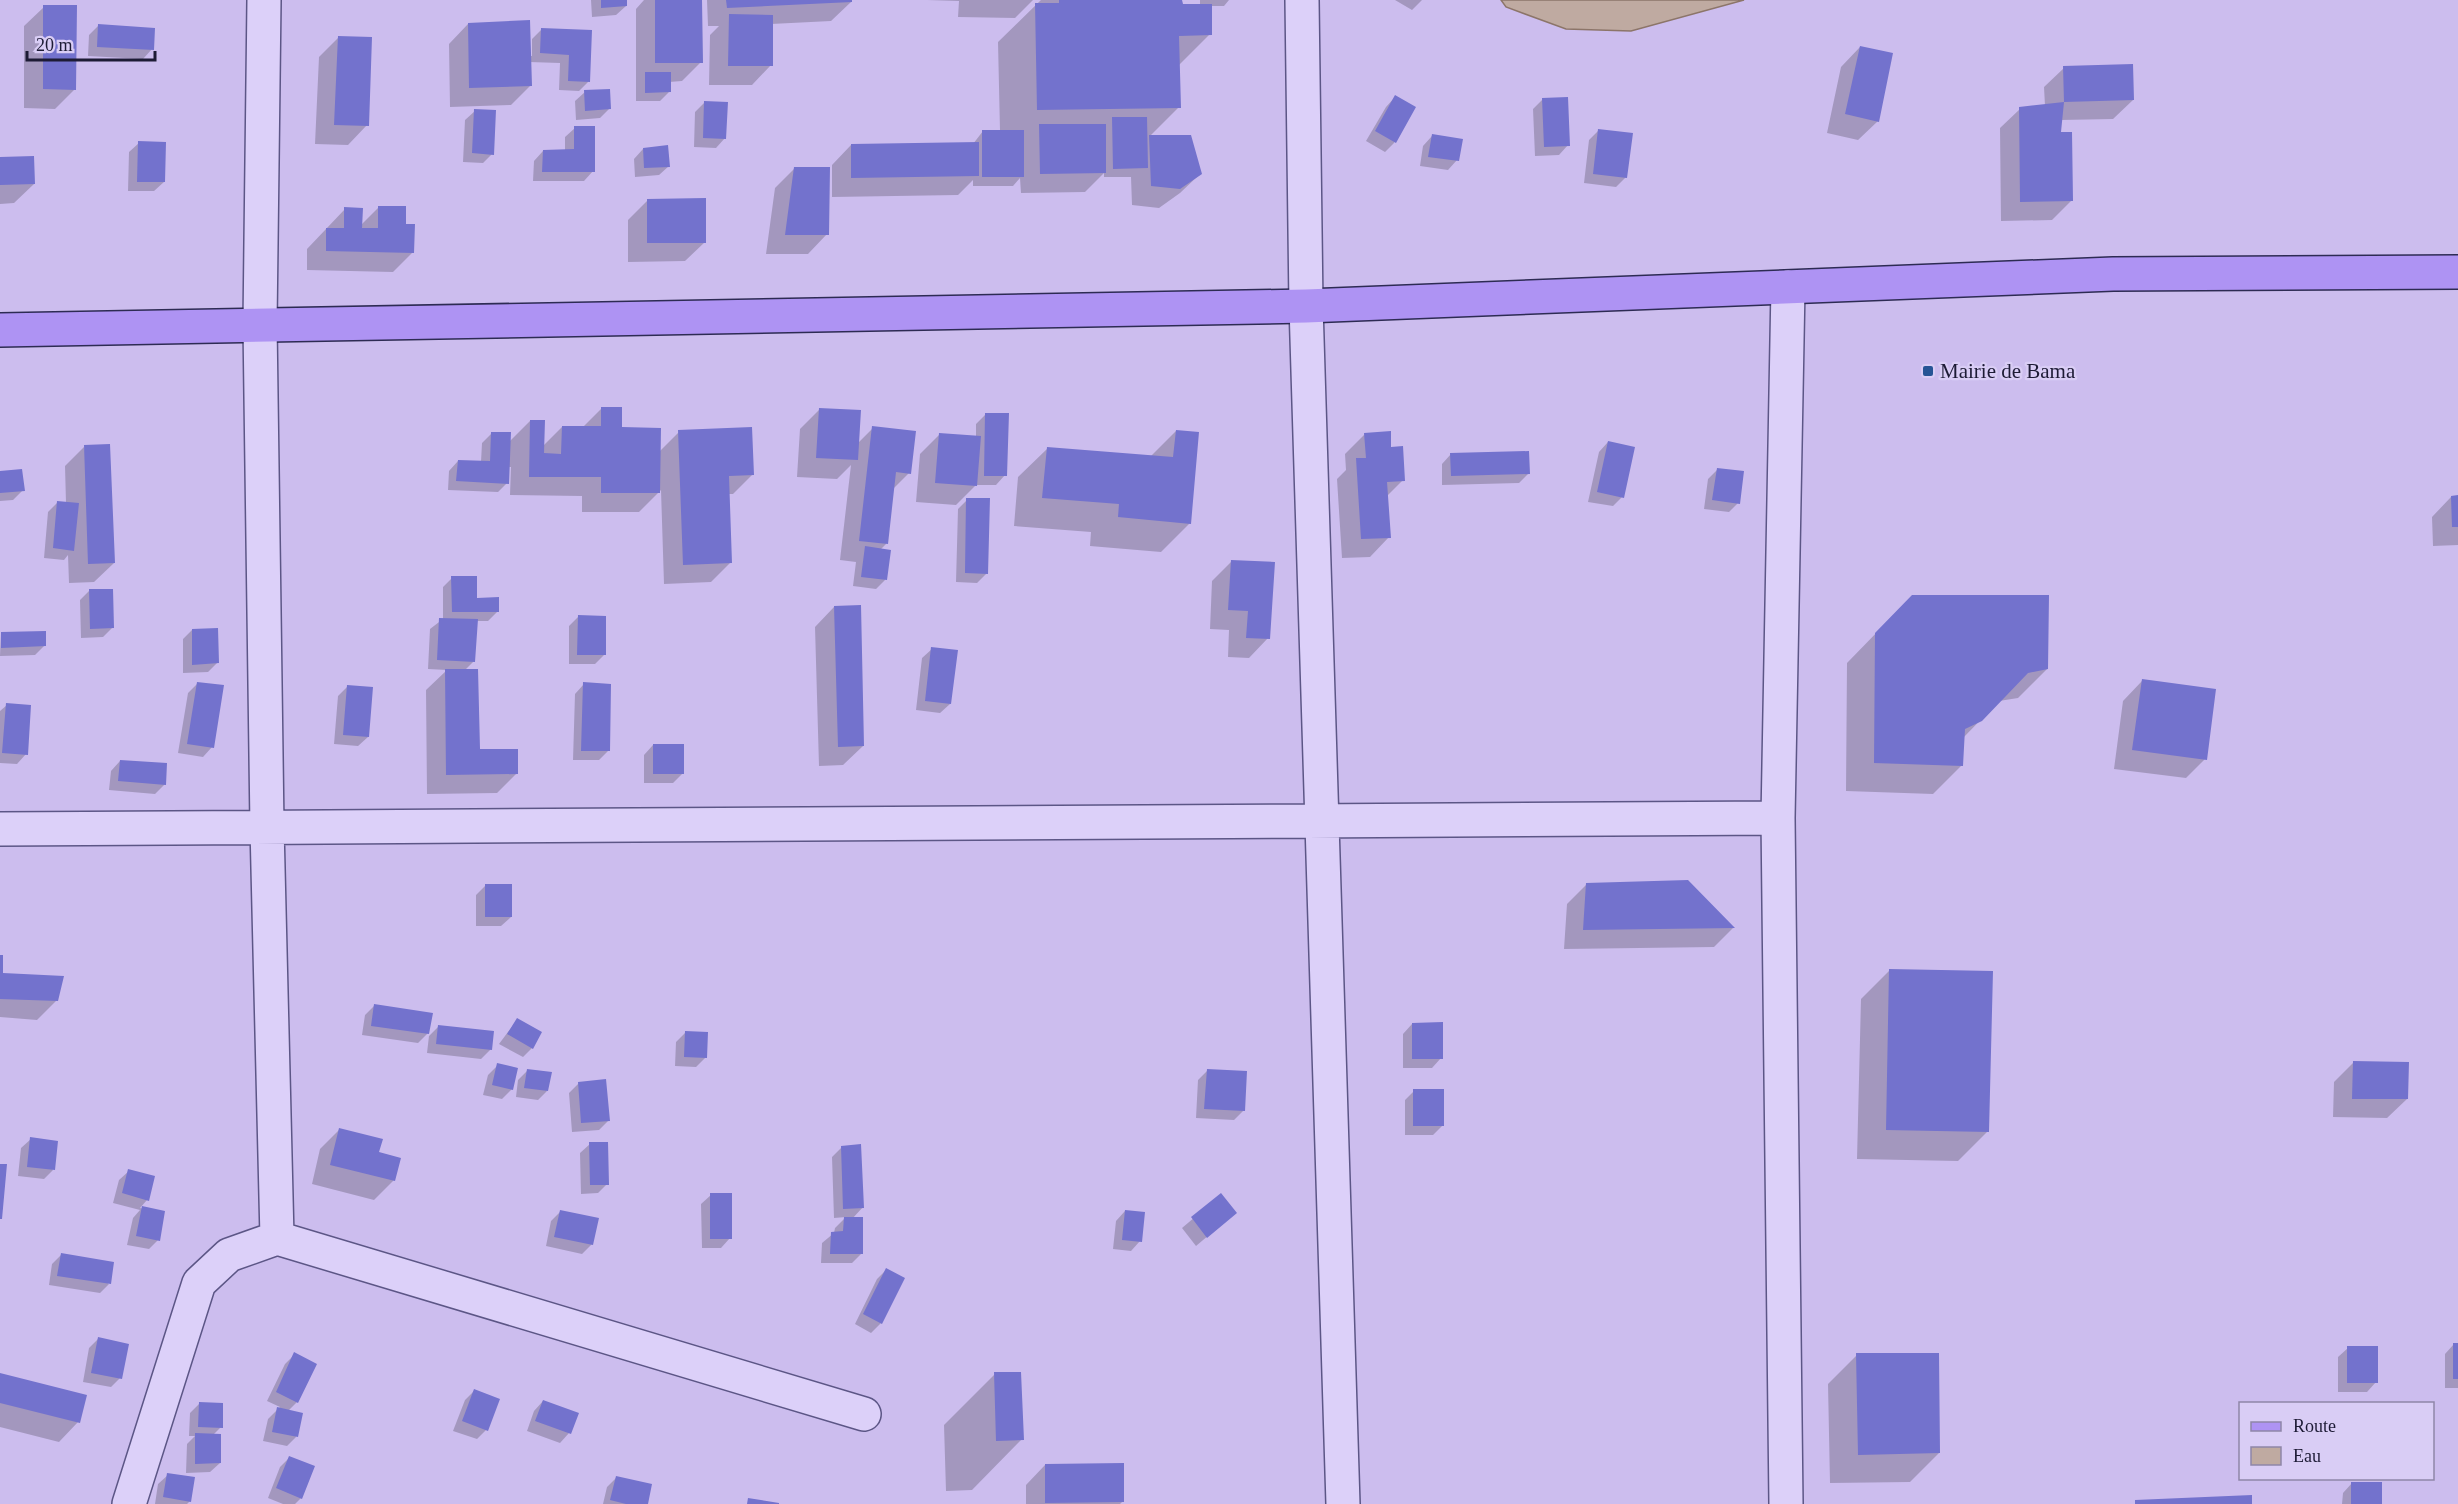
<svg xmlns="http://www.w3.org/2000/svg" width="2458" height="1504" viewBox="0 0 2458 1504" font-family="'Times New Roman',serif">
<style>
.water{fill:#bfaaa1;stroke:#8c7569;stroke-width:1.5}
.shadow{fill:#0003}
.building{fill:#7372cd}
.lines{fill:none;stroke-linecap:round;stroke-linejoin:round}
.street-casing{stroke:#5c5686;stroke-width:36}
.primary-casing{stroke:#2d2b53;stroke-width:36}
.street{stroke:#dcd0f9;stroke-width:33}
.primary{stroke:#ae93f3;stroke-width:33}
.poi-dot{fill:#265495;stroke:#d9cdf5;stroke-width:2}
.labels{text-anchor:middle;stroke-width:4.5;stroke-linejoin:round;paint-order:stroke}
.poi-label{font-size:21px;fill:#1d1b35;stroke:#d9cdf5;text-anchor:start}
</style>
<rect width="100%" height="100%" fill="#ccbdee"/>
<path class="water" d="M1501 0H1744L1631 31 1566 29 1506 7Z"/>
<path class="shadow" d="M591 0H625L626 6 616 15 592 17Z
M644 0H700L701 62 682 81 669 82V92L660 101H636V9Z
M707 0H851V2L831 21 771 24V65L752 85H709L710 35 719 26H708Z
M927 0H1033L1015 18 958 17 959 1Z
M1041 0H1181V5H1200V0H1229L1224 6H1210V34L1178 66 1179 107 1150 136 1200 174 1180 193 1159 208 1132 205 1131 177H1104V173L1085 192 1021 193 1020 178 1013 186H973V180L958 195 832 197V165L851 145 973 144 983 131H1000L998 42Z
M1395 0H1422L1412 10Z
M44 7 75 89 55 109 24 108V26Z
M468 24 529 56H532V39L542 29 591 32 588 82 579 91 559 90 560 63 529 62 530 86 511 105 450 107 449 44Z
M99 25 152 49 143 59 88 56 89 35Z
M338 38 367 125 348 145 315 144 319 57Z
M1860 47 1878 121 1858 140 1827 133 1841 67Z
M2064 68 2133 100 2113 119 2061 120 2060 134 2072 200 2052 220 2001 221 2000 128 2020 109 2045 106 2044 87Z
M585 92 610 108 600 118 576 120 575 101Z
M1395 97 1414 108 1394 143 1385 152 1366 141 1386 107Z
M1543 99 1568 145 1559 155 1535 156 1533 109Z
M705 102 725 138 716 148 694 147 695 112Z
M475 111 492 154 483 163 463 162 465 120Z
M575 128 593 171 584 181H533L534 161 543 151H565V137Z
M1598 131 1626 177 1616 187 1584 183 1589 140Z
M1432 136 1457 160 1448 170 1420 166 1423 146Z
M139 143 164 182 154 191H128L129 152Z
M643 149 669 166 659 175 635 177 634 159Z
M0 158 34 184 14 203 0 204Z
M795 168 827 234 808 254H766L775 188Z
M648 200 705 242 685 261 628 262V220Z
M379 207 404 225 413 252 393 272 307 270V249L345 209 361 225Z
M602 408 620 428 659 452 679 432 752 475 733 494H728L730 563 711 582 664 584 661 490 639 512H582V496L510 495 511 467H508L507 483 498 492 448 490 449 471 458 461 481 462 482 443 492 433 509 442 530 421 543 446 562 427H583Z
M820 409 858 443 873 428 909 473 892 490 886 544 880 550 885 580 876 589 853 586 856 562 840 560 851 465 837 479 797 477 800 429Z
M985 415 1005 475 996 485H976L956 505 916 502 920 454 939 435 976 437V424Z
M1176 431 1190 523 1161 552 1090 546 1091 532 1014 526 1018 477 1047 449 1150 457Z
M1365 434 1390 448 1403 480 1386 497 1389 537 1370 557 1342 558 1337 479 1346 470 1345 454Z
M1608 442 1622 497 1613 506 1588 502 1599 452Z
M84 447 114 563 94 582 69 583 68 555 64 560 44 558 48 512 58 502 66 503 65 466Z
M1451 454 1528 474 1519 483 1442 485V464Z
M1717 470 1738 503 1729 512 1704 509 1708 479Z
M0 472 23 490 13 500 0 501Z
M2451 497H2458V545L2433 546 2432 517Z
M967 500 987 573 977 583 956 582 958 509Z
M1232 561 1268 638 1249 658 1228 657 1229 630 1210 629 1212 581Z
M452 578 476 599 498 611 488 621H476L474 661 464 671 478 751 517 773 497 793 427 794 426 690 447 670 428 669 430 629 443 619V587Z
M89 591 112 628 103 637 81 638 80 600Z
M834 607 863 746 843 765 819 766 815 627Z
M579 616 604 655 595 664H569V626Z
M1883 626 2047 669 2018 698 1999 701 1963 738 1962 765 1933 794 1846 791 1847 663Z
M192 630 218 662 208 672 183 673V639Z
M1 634 45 645 35 655 0 656Z
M932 649 950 704 940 713 916 710 922 658Z
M2142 681 2205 759 2186 778 2114 769 2123 701Z
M198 683 212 747 203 757 178 753 188 693Z
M584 684 608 751 599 760H573L575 694Z
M347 687 368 737 358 746 334 744 338 696Z
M7 705 26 754 17 764 0 763V711Z
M653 745 683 773 673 783H644V755Z
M120 761 165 784 155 794 109 790 111 771Z
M1688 882 1733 928 1714 947 1564 949 1567 904 1587 884Z
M485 886 511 917 501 926H476V895Z
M0 956 2 974 57 1000 37 1020 0 1017Z
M1890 970 1987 1132 1958 1161 1857 1159 1861 999Z
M374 1006 428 1033 418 1043 362 1035 365 1015Z
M517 1020 532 1048 523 1057 499 1044Z
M1412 1024 1441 1058 1432 1068H1403V1034Z
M439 1026 491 1049 481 1059 427 1053 429 1036Z
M685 1033 706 1057 696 1067 675 1066 676 1042Z
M2353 1063 2407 1099 2387 1118 2333 1117 2334 1082Z
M498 1065 512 1089 502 1099 483 1095 488 1075Z
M528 1070 547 1091 538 1100 516 1097 518 1080Z
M1207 1071 1244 1110 1234 1120 1196 1118 1198 1080Z
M579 1083 608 1121 599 1130 572 1132 569 1093Z
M1414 1091 1443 1125 1433 1135H1405V1100Z
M340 1129 378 1153 394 1180 374 1200 312 1184 320 1149Z
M31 1139 53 1170 44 1179 18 1176 21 1148Z
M590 1144 607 1184 598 1193 581 1194 580 1153Z
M842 1147 863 1207 852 1219 861 1254 852 1263H821L822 1243 834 1233 835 1228 846 1217 834 1218 832 1157Z
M129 1171 147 1200 140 1208 163 1212 158 1240 149 1249 127 1245 133 1218 140 1210 113 1203 119 1180Z
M711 1195 730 1238 721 1248H702L701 1204Z
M1221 1195 1235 1213 1196 1246 1182 1228Z
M1125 1211 1140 1241 1131 1251 1113 1249 1116 1221Z
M560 1212 592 1244 582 1254 546 1246 551 1221Z
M62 1254 109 1284 100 1293 49 1285 52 1264Z
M886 1270 881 1323 871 1333 855 1324 877 1279Z
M98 1339 120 1378 111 1387 83 1382 89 1348Z
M2454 1344H2458V1388H2445V1354Z
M2348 1348 2376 1382 2367 1392H2338V1357Z
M295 1354 297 1402 288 1411 296 1437 287 1446 263 1441 268 1419 280 1407 267 1401 285 1364Z
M1857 1355 1939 1453 1910 1482 1830 1483 1828 1384Z
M0 1374 78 1422 59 1442 0 1427Z
M995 1374 1022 1439 972 1490 946 1491 944 1425Z
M474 1391 486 1430 477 1439 453 1431 465 1400Z
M543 1401 569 1433 560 1443 527 1431 534 1411Z
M199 1404 221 1427 213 1435 220 1463 210 1472 186 1473 187 1444 195 1436H189L190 1413Z
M289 1458 301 1498 295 1504H283L268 1498 280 1467Z
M1045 1465 1123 1501 1120 1504H1026V1485Z
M168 1475 190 1501 187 1504H155L158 1484Z
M616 1478 646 1504H603L607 1487Z
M2352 1483 2381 1504H2342L2343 1493Z"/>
<path class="building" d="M601 0H627V6L601 8Z
M655 0H702L703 63H655Z
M726 0H852V2L727 8Z
M1059 0H1182L1183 4H1212V35L1179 36 1181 108 1037 110 1035 3H1059Z
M43 5H77L76 90 43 89Z
M729 14 773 15V66H728Z
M530 20 532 86 469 88 468 23Z
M98 24 155 28 154 50 97 47Z
M541 28 592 30 590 82 568 81 569 55 540 53Z
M338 36 372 37 369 126 334 125Z
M1860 46 1893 53 1879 122 1845 114Z
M2133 64 2134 100 2064 102 2063 66Z
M645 72H671V92L645 93Z
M610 89 611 109 585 111 584 90Z
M1395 95 1416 107 1396 143 1375 131Z
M1568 97 1570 146 1544 147 1542 98Z
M704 101 728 102 726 139 703 138Z
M2064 102 2061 132H2072L2073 201 2020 202 2019 107Z
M474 109 496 110 494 155 472 153Z
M1112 117H1147L1148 168 1113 169Z
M1039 124H1106V173L1040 174Z
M574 126H595V172H542L543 150 574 149Z
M1598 129 1633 133 1627 178 1593 174Z
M982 130H1024V177H982Z
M1432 134 1463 139 1459 161 1428 157Z
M1149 135H1191L1202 174 1180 189 1151 186Z
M138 141 166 142 165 182H137Z
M979 142V176L851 178V144Z
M668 145 670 167 644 168 643 148Z
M34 156 35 184 0 185V157Z
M794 167H830L829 235H785Z
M706 198V243H647V199Z
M378 206H406V224H415L414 253 326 251V228H344V207L363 208 362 228H378Z
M601 407H622V427L661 428 660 493H601V477H529L530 420H545L544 453 561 454 562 426H601Z
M819 408 861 410 858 460 816 458Z
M985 413H1009L1007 476H984Z
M872 426 916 431 911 474 896 472 888 544 859 541Z
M752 427 754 475 729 476 732 563 683 565 678 430Z
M1176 430 1199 432 1191 524 1118 517 1119 504 1042 498 1047 447 1173 457Z
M1391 431V447L1403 446 1405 481 1387 482 1391 538 1361 539 1356 458H1366L1364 433Z
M491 432H511L509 484 456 481 458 460 490 461Z
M939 433 981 436 977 486 935 483Z
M1608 441 1635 447 1624 498 1597 492Z
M110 444 115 563 88 564 84 445Z
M1529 451 1530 474 1451 476 1450 453Z
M1717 468 1744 471 1740 504 1712 500Z
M22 469 25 491 0 493V471Z
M2458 495V527H2452L2451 496Z
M966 498H990L988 574 965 573Z
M57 501 79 503 74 551 53 548Z
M865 546 891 550 887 580 861 577Z
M1231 560 1275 562 1270 639 1246 638 1248 611 1228 610Z
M451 576H477V598L499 597V612H452Z
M89 589H113L114 628 90 629Z
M1912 595H2049L2048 669 2028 673 1982 721 1965 729 1963 766 1874 763 1875 633Z
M861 605 864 746 838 747 834 606Z
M578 615 606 616V655H577Z
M439 618 478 619 475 662 437 660Z
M218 628 219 663 192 665V629Z
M46 631V646L1 648V632Z
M931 647 958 650 951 704 925 701Z
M445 669H478L480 749H518V774L446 775Z
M2142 679 2216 689 2207 760 2132 750Z
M197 682 224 685 214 748 187 744Z
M583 682 611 684 610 751H581Z
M347 685 373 687 369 737 343 735Z
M6 703 31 705 28 755 2 753Z
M653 744H684V774H653Z
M120 760 167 763 166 785 118 781Z
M1688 880 1735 928 1583 930 1586 883Z
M485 884H512V917H485Z
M0 955H3V973L64 976 58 1001 0 999Z
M1889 969 1993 971 1989 1132 1886 1130Z
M374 1004 433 1013 429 1034 371 1026Z
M517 1018 542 1032 533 1049 507 1034Z
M1443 1022V1059H1412V1023Z
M438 1025 494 1031 492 1050 436 1044Z
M685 1031 708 1032 707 1058 684 1057Z
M2353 1061 2409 1062 2408 1099H2352Z
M497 1063 518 1068 513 1090 492 1085Z
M527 1069 552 1072 548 1091 524 1088Z
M1207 1069 1247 1071 1245 1111 1204 1109Z
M606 1079 610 1121 581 1123 578 1082Z
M1413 1089H1444V1126H1413Z
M339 1128 383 1139 379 1152 401 1158 395 1181 330 1165Z
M30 1137 58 1141 55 1170 27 1167Z
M589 1142H608L609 1185H590Z
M861 1144 864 1208 843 1209 841 1146Z
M0 1164H7L2 1219H0Z
M128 1169 155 1176 149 1201 122 1193Z
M710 1193H732V1239H710Z
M1221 1193 1237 1213 1207 1238 1191 1217Z
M142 1206 165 1211 160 1241 136 1236Z
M560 1210 599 1218 593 1245 554 1237Z
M1125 1210 1145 1212 1142 1242 1122 1240Z
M844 1217H863V1254H830L831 1232 843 1231Z
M61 1253 114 1262 111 1284 57 1276Z
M886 1268 905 1278 882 1324 863 1314Z
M98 1337 129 1344 122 1379 91 1373Z
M2453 1343H2458V1379H2453Z
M2347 1346H2378V1383H2347Z
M294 1352 317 1364 298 1403 276 1392Z
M1856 1353H1939L1940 1453 1858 1455Z
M994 1372H1021L1024 1440 996 1441Z
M0 1373 87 1395 80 1423 0 1403Z
M474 1389 500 1399 488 1431 462 1421Z
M543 1400 579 1413 571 1434 535 1421Z
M199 1402 223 1403V1428L198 1427Z
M277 1407 303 1413 298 1437 272 1432Z
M195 1433 221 1434V1463L195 1464Z
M289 1456 315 1466 302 1499 276 1488Z
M1124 1463V1502L1045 1503V1464Z
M167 1473 195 1477 191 1502 163 1497Z
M616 1476 652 1484 648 1504H626L610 1500Z
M2351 1482H2382V1504H2351Z
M2252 1495V1504H2135V1500Z
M748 1498 779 1503V1504H747Z"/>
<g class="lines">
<g class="street-casing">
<path id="street" d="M264 0 260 324 267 827 277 1238
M1302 0 1306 306 1343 1504
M0 829 1778 818
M129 1504 199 1283 229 1255 277 1238 864 1414
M1786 1504 1778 818 1788 287"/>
</g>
<g class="primary-casing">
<path id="primary" d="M0 330 1306 306 2113 274 2458 272"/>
</g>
<use href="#street" class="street"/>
<use href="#primary" class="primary"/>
</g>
<rect class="poi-dot" x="1922" y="365" width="12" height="12" rx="3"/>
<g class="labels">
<g class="poi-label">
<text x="1940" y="378">Mairie de Bama</text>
</g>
</g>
<rect x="2239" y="1402" width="195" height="78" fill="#d9cdf5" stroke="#8e86a8" stroke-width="1.5"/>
<rect x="2251" y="1422" width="30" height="9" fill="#ae93f3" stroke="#8e86a8" stroke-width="1.5"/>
<text x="2293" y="1432" font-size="18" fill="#1d1b35">Route</text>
<rect x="2251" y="1447" width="30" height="18" fill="#bfaaa1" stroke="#8e86a8" stroke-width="1.5"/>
<text x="2293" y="1462" font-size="18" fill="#1d1b35">Eau</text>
<path d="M27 51v9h128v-9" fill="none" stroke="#1d1b35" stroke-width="3"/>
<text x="36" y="51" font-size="18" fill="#1d1b35" stroke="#d9cdf5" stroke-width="4.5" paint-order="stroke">20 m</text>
</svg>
